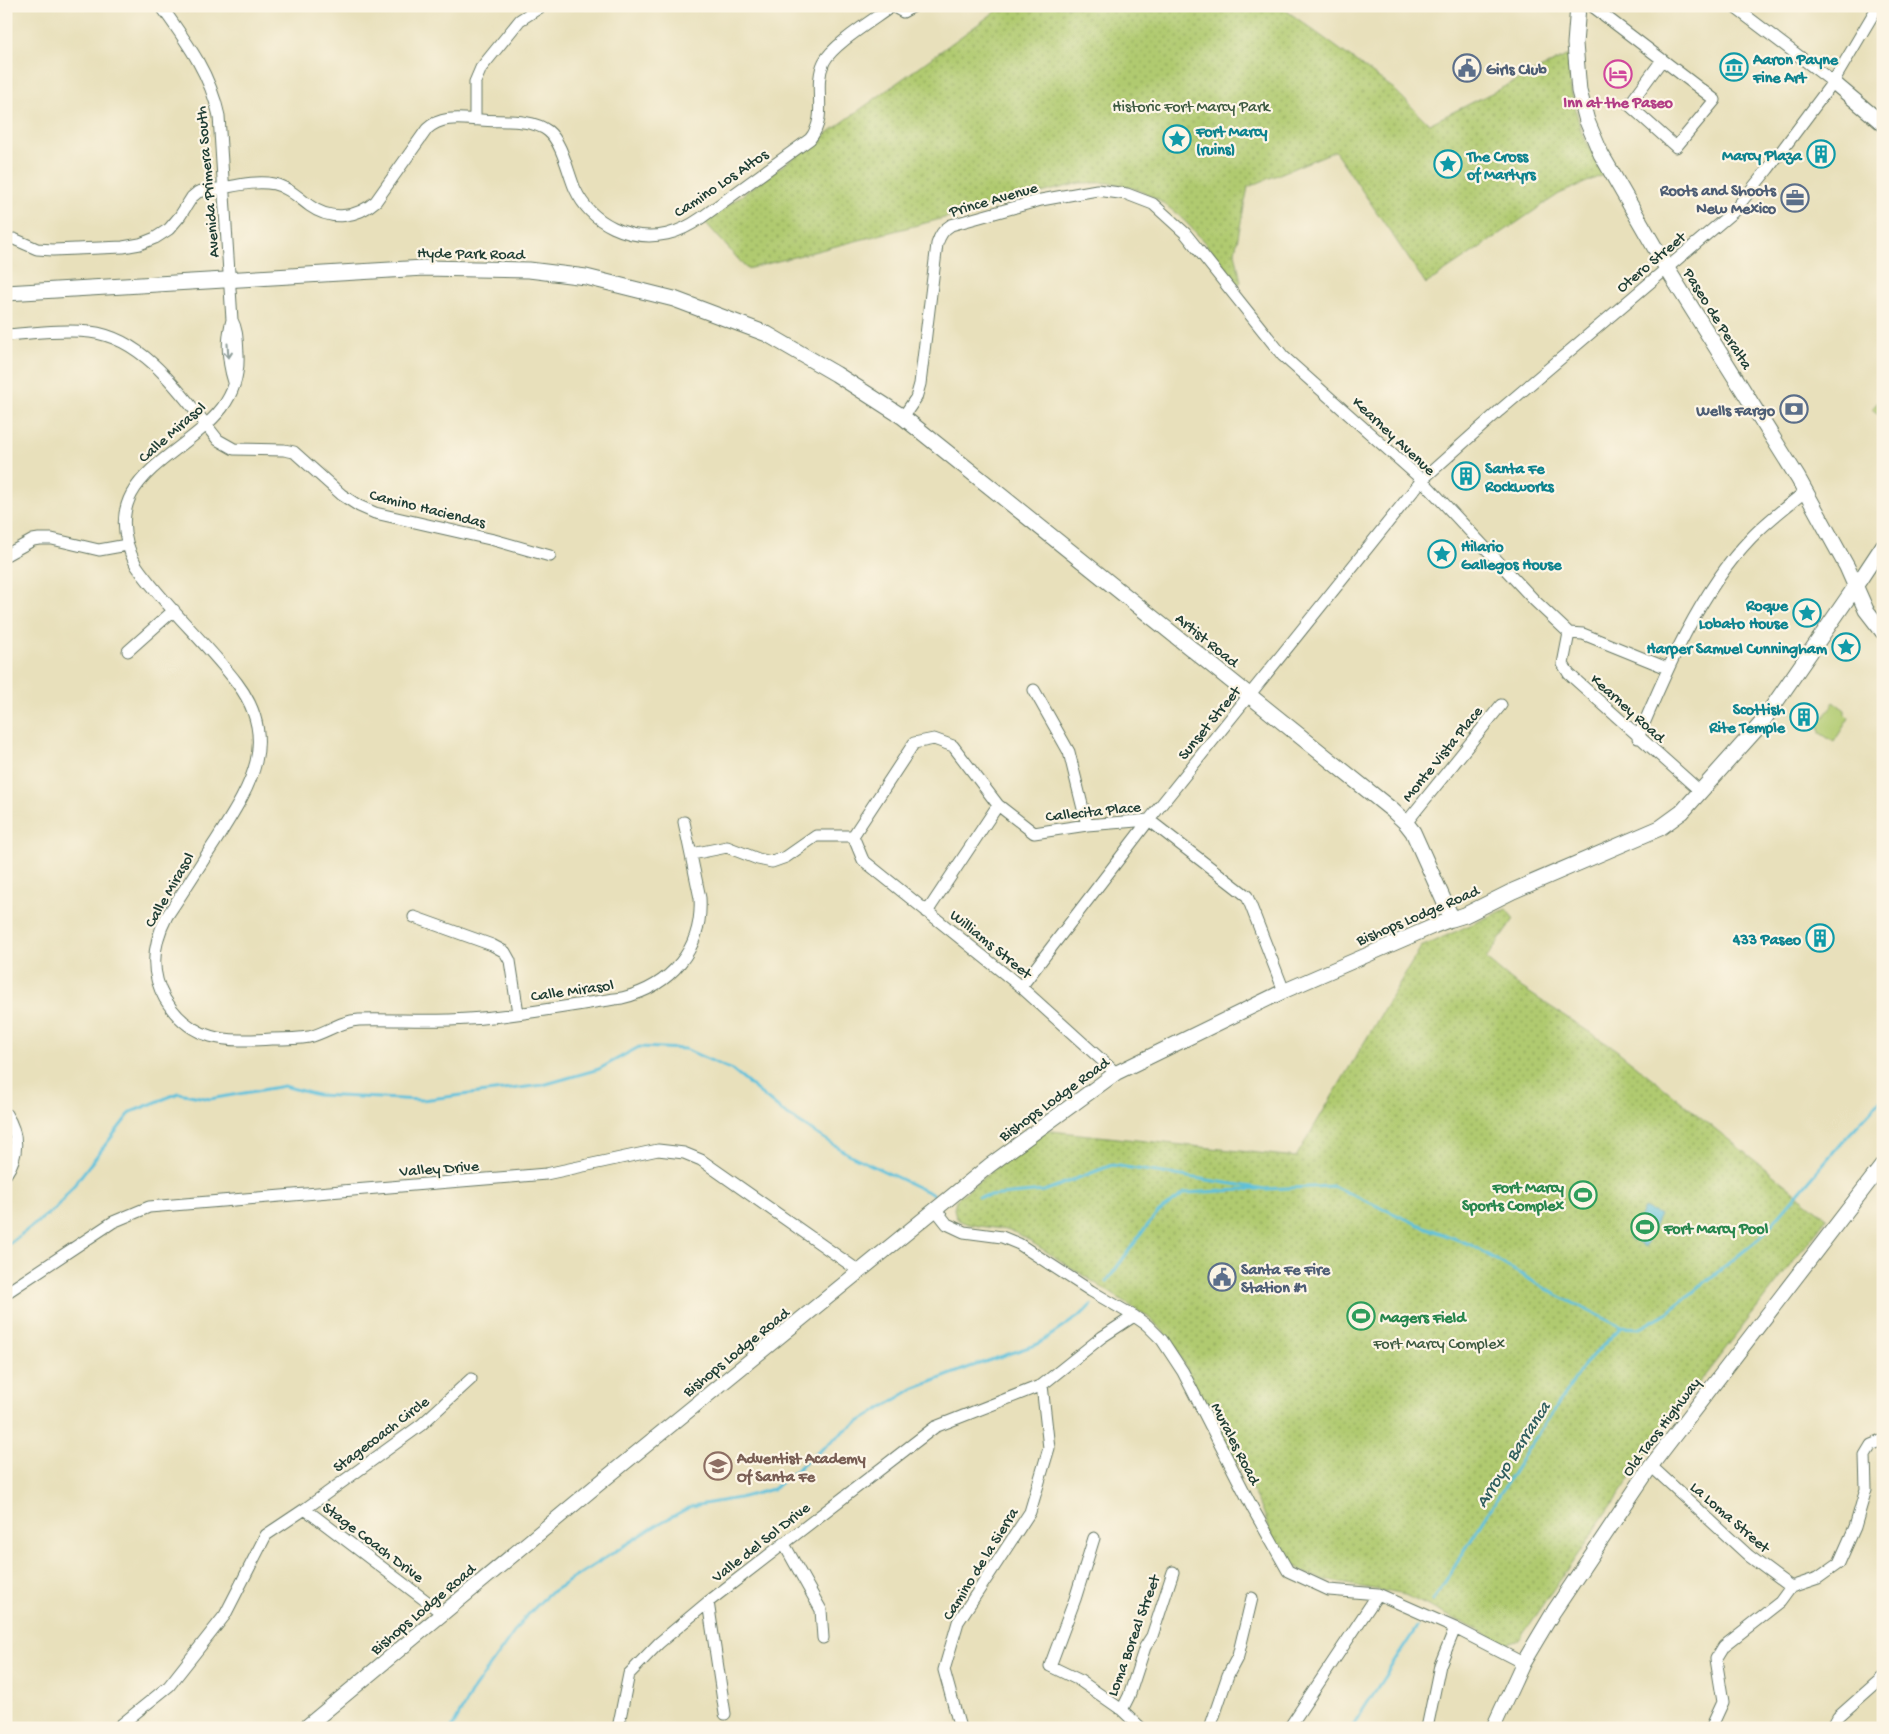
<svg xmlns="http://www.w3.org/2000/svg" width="1889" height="1734" viewBox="0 0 1889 1734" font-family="'Gochi Hand',sans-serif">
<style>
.grass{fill:#b0ca70;stroke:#688452}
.park{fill:url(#park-dots);stroke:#688452}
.water{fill:#5ec1dc;stroke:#3e7f88}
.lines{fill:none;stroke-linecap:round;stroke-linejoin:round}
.stream{stroke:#5ec1dc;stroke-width:3}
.minor-casing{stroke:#657663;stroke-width:13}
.tertiary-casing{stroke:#657663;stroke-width:16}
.secondary-casing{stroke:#657663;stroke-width:17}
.minor{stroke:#fff;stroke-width:11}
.tertiary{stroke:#fff;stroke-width:14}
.secondary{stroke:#fff;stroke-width:15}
.oneway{stroke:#8f9e9a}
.labels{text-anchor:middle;stroke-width:4.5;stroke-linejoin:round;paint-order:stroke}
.culture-label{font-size:16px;font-weight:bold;fill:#0d838f;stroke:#fcf5e5;text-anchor:start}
.service-label{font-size:16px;font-weight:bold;fill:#4e5e75;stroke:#fcf5e5;text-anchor:start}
.hotel-label{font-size:16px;font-weight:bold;fill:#b23c85;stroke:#fcf5e5}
.park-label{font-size:16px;fill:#3c5940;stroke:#fcf5e5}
.street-label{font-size:16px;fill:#1f3d34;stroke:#fcf5e5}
.leisure-label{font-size:16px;font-weight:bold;fill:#27864d;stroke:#fcf5e5;text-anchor:start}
.education-label{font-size:16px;font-weight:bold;fill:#785e54;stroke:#fcf5e5;text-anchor:start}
.water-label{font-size:18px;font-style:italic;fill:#2f5e5e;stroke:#fcf5e5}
</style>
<defs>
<pattern id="park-dots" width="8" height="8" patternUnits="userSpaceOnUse" patternTransform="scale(1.25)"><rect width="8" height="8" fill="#b0ca70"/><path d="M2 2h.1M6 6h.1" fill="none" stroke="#8fa55d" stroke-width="1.8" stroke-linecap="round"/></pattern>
</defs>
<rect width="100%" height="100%" fill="#fcf5e5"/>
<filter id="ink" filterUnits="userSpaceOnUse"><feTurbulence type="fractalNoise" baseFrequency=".02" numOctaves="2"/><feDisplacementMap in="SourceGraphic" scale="10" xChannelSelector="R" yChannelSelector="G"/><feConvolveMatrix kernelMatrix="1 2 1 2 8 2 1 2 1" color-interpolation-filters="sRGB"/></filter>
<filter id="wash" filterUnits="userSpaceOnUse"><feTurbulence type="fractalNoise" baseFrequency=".0096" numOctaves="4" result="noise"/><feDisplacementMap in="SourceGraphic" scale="20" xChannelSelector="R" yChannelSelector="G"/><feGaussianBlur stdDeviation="1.12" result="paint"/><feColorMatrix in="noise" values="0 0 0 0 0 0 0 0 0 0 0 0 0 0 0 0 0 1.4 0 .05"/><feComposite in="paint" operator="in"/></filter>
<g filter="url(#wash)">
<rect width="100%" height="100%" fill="#e8e0bb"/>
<path class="grass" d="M1834 702 1845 710V714L1849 718 1834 742 1820 733 1819 724Z"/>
<path class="park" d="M1003 6H1280L1394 89 1429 124 1568 55 1571 90 1581 131 1603 175 1559 194 1426 284 1335 151 1248 187 1235 252 1241 282 1238 285C1203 241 1176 197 1118 184 1106 182 1092 183 1080 183L747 269 705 222Z
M1883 396V414L1881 416 1872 409Z
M1506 909 1514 919 1486 959 1516 984 1615 1049 1827 1218 1671 1419 1519 1640 1507 1644 1405 1595 1325 1580 1307 1574 1298 1568 1284 1556 1272 1537 1263 1511 1174 1346 1162 1330 1148 1317 1022 1236C1001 1224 970 1230 956 1218L954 1208 956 1200 1042 1130 1296 1157 1421 947Z"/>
<path class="water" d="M1644 1208 1660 1215 1645 1247 1630 1239Z"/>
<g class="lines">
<path class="stream" d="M979 1197 1044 1191 1112 1165 1265 1189 1333 1186 1417 1224 1469 1244 1553 1293 1621 1327 1640 1328 1668 1312 1760 1238 1841 1143 1883 1098
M6 1246 56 1208 131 1112 179 1093 210 1099 284 1086 317 1095 422 1100 543 1085 599 1069 639 1047 685 1049 732 1070 783 1112 848 1154 934 1195
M1107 1281 1143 1231 1159 1212 1185 1193 1259 1189
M1433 1601 1530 1446 1585 1364 1621 1327
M452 1728 471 1693 522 1621 547 1595 660 1523 692 1506 739 1498 773 1489 844 1431 913 1389 970 1367 1038 1344 1082 1314 1091 1305
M1351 1728 1417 1627"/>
</g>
</g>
<g filter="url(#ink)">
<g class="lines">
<g class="minor-casing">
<path id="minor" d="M161 6C186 41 210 73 219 116L232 320C226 341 227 360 234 382
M892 6 903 12 914 6
M1592 6 1715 100 1676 147 1629 105 1662 60
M1733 6 1833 82
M475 120V82L481 68 520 20 542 6
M14 239 37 249 53 250 123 247 140 244 155 238 169 229 180 216 192 197 198 192C205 190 211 190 217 189 235 186 256 180 274 184 288 187 299 198 310 206 331 221 357 218 376 201L427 129C442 115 462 119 481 120 501 122 531 118 548 131 562 142 568 173 575 189 591 224 631 242 667 234 680 231 691 225 701 218L810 139C829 116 812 87 824 62 833 44 875 19 892 6
M232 320C238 331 237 342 238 354 239 373 234 392 222 408 182 459 92 479 136 565 165 607 206 642 237 683 281 741 249 788 217 839 200 865 184 891 167 916 153 943 149 971 165 999 191 1042 226 1042 271 1039 283 1039 297 1039 309 1037 326 1033 340 1021 359 1020 395 1019 432 1022 468 1019 520 1016 571 1005 622 998 671 986 703 949 700 898L684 822
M6 335C34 333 63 329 90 332 146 338 185 399 218 440L234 449 284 450 294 452 342 495 359 506 375 513 494 540 550 556
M903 417 916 398 920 384 937 244C940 235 943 230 951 225L1041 200 1097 190 1127 194 1153 204 1185 233 1283 356 1422 480 1535 601 1569 633 1583 634 1667 668
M6 555 33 540 39 539H52L99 550 127 545
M1569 633 1563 664 1569 674 1701 792
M128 651 174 610
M1034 690 1069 752 1087 825
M1638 738C1666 671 1700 591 1751 538 1767 521 1787 506 1806 491
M1406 823 1501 705
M853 836 914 743 934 739 953 746 998 805 1034 833 1087 825 1149 820 1247 896 1284 991
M853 836 863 860 1021 987 1116 1073
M692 854 727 847 758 859 772 862 786 857 816 836H853
M927 912 998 805
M414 917 492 945 505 952 510 961 518 1013
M1021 987 1149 820 1422 480 1499 411 1733 212 1768 169 1833 82 1878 6
M6 1114C19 1134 19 1155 6 1174
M936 1210 947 1224 964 1232 1002 1237 1019 1244 1091 1291 1134 1316 1147 1325 1162 1340 1183 1372 1253 1509 1288 1571 1329 1590 1378 1594 1455 1628 1523 1663
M6 1293 113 1222 149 1207 546 1174 658 1150 684 1153 701 1160 859 1271
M1651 1466 1749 1556 1791 1587
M305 1509 421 1425 471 1379
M1094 1538 1075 1599 1050 1666 1079 1680 1122 1710 1141 1728
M784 1544 821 1610 823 1638
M708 1602 725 1714
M1122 1710 1129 1696 1145 1647 1152 1636 1173 1572
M117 1728 169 1686 225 1615 266 1535 305 1509 442 1613
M618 1728 629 1674 659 1643 708 1602 935 1427 1042 1385 1102 1337 1134 1316
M960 1728 944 1670 958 1622 1030 1512 1049 1448 1042 1385
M1210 1728 1228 1675 1238 1656 1252 1598
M1289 1728 1378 1594
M1427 1728 1440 1665 1455 1628
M1711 1728 1723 1702 1716 1659 1724 1646 1780 1602 1791 1587 1818 1578 1839 1563 1855 1527 1866 1489 1865 1455 1871 1445 1883 1440
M1832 1728 1838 1717 1883 1677"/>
</g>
<g class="tertiary-casing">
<path id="tertiary" d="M1833 82 1883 124
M1856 586 1883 545
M305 1728 596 1486 990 1165 1116 1073 1284 991 1434 926 1452 919
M1493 1728 1523 1663 1554 1611 1651 1466 1883 1164"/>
</g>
<g class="secondary-casing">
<path id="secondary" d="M1578 6 1575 44 1579 91 1587 121 1601 154 1666 267 1798 478 1847 567 1866 610 1883 632
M6 293 424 268 529 270 586 277 674 299 767 334 836 374 903 417 1392 810 1406 823 1413 832 1452 919 1465 915 1513 891 1660 828 1682 812 1760 725 1856 586"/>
</g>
<use href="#minor" class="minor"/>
<use href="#tertiary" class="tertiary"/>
<use href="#secondary" class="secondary"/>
</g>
<defs><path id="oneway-shaft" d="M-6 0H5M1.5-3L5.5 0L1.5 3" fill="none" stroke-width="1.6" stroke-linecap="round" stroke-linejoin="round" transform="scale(1.25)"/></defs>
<use class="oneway" href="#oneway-shaft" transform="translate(228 351) rotate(86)"/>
</g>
<defs>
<g id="museum-ring" transform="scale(1.4375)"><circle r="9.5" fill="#fcf5e5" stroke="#0f9aa8" stroke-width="1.5"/><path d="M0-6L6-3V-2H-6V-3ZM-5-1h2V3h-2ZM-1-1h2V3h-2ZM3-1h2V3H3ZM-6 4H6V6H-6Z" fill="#0f9aa8"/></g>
<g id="civic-ring" transform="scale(1.4375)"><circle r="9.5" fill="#fcf5e5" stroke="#5c6f8a" stroke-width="1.5"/><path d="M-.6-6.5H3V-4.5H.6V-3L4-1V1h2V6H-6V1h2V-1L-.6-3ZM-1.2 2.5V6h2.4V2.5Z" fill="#5c6f8a"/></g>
<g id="hotel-ring" transform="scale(1.4375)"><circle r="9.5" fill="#fcf5e5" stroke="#d1479c" stroke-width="1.5"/><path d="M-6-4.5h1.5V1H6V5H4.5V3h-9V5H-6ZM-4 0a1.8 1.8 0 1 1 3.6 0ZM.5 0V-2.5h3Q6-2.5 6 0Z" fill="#d1479c"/></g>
<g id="sight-ring" transform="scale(1.4375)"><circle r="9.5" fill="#fcf5e5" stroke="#0f9aa8" stroke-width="1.5"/><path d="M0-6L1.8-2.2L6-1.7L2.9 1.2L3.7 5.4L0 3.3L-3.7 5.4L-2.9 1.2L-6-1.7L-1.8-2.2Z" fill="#0f9aa8"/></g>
<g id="building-ring" transform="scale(1.4375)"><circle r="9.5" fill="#fcf5e5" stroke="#0f9aa8" stroke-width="1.5"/><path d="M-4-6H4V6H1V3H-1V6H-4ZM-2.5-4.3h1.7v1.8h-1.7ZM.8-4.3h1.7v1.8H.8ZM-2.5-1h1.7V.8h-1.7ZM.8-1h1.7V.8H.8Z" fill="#0f9aa8"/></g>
<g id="office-ring" transform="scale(1.4375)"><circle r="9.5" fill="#fcf5e5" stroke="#5c6f8a" stroke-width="1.5"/><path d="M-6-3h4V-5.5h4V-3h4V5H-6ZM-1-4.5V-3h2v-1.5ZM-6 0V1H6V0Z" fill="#5c6f8a"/></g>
<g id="bank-ring" transform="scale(1.4375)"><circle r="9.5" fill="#fcf5e5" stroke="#5c6f8a" stroke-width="1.5"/><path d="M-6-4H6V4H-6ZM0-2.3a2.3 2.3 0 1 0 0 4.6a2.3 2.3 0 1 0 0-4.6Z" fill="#5c6f8a"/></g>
<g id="stadium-ring" transform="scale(1.4375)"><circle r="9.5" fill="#fcf5e5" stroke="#2e9e5b" stroke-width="1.5"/><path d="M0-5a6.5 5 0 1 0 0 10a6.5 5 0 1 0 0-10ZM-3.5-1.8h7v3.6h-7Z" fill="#2e9e5b"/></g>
<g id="school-ring" transform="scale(1.4375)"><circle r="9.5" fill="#fcf5e5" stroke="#8d6e63" stroke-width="1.5"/><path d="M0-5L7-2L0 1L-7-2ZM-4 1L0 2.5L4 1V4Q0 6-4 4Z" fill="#8d6e63"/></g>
</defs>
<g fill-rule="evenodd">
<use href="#museum-ring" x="1734" y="67"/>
<use href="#civic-ring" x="1467" y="68"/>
<use href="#hotel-ring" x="1618" y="74"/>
<use href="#sight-ring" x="1177" y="139"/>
<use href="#building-ring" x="1821" y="154"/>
<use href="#sight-ring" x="1448" y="164"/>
<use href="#office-ring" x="1795" y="198"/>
<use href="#bank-ring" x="1794" y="409"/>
<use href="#building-ring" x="1466" y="476"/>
<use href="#sight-ring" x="1442" y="554"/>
<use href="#sight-ring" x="1807" y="613"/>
<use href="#sight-ring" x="1846" y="647"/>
<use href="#building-ring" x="1804" y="717"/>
<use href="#building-ring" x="1820" y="938"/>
<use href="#stadium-ring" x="1583" y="1195"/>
<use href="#stadium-ring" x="1645" y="1227"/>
<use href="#civic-ring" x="1222" y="1277"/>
<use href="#stadium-ring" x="1361" y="1316"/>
<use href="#school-ring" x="718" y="1466"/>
</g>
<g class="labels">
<g class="culture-label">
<text x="1753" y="64">Aaron Payne<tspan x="1753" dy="18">Fine Art</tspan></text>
<text x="1196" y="136">Fort Marcy<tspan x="1196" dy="18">(ruins)</tspan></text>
<text x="1802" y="160" text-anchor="end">Marcy Plaza</text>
<text x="1467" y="161">The Cross<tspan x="1467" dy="18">of Martyrs</tspan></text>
<text x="1485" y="473">Santa Fe<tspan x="1485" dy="18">Rockworks</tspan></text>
<text x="1461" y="551">Hilario<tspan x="1461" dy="18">Gallegos House</tspan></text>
<text x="1788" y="610" text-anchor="end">Roque<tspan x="1788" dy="18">Lobato House</tspan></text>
<text x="1827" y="653" text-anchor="end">Harper Samuel Cunningham</text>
<text x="1785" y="714" text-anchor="end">Scottish<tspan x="1785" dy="18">Rite Temple</tspan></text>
<text x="1801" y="944" text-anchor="end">433 Paseo</text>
</g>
<g class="service-label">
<text x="1486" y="74">Girls Club</text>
<text x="1776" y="195" text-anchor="end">Roots and Shoots<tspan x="1776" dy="18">New Mexico</tspan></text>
<text x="1775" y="415" text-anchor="end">Wells Fargo</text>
<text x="1241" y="1274">Santa Fe Fire<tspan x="1241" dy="18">Station #1</tspan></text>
</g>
<g class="hotel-label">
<text x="1618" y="107">Inn at the Paseo</text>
</g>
<g class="park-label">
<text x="1191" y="111">Historic Fort Marcy Park</text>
<text x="1439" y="1348">Fort Marcy Complex</text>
</g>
<g class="street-label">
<text transform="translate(206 182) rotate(-95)" y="6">Avenida Primera South</text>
<text transform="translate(720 182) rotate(-34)" y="6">Camino Los Altos</text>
<text transform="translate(993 198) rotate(-16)" y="6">Prince Avenue</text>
<text transform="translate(471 252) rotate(1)" y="6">Hyde Park Road</text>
<text transform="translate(1650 261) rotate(-40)" y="6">Otero Street</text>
<text transform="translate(1719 318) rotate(58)" y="6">Paseo de Peralta</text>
<text transform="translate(171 431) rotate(-41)" y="6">Calle Mirasol</text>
<text transform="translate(1395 435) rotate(43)" y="6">Kearney Avenue</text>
<text transform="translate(428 507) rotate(14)" y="6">Camino Haciendas</text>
<text transform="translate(1208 639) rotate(39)" y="6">Artist Road</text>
<text transform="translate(1629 707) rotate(42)" y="6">Kearney Road</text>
<text transform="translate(1208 722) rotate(-51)" y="6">Sunset Street</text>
<text transform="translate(1441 753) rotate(-51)" y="6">Monte Vista Place</text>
<text transform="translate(1093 810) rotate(-6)" y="6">Callecita Place</text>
<text transform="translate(168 889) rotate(-60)" y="6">Calle Mirasol</text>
<text transform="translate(1417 914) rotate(-23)" y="6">Bishops Lodge Road</text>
<text transform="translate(992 943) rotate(39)" y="6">Williams Street</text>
<text transform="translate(572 989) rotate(-8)" y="6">Calle Mirasol</text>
<text transform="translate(1053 1098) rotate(-36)" y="6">Bishops Lodge Road</text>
<text transform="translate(439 1167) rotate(-4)" y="6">Valley Drive</text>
<text transform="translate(735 1351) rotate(-39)" y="6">Bishops Lodge Road</text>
<text transform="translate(1660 1426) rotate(-53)" y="6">Old Taos Highway</text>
<text transform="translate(380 1433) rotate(-37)" y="6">Stagecoach Circle</text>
<text transform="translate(1237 1443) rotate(63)" y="6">Murales Road</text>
<text transform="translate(1731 1516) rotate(41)" y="6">La Loma Street</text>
<text transform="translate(374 1541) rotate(37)" y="6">Stage Coach Drive</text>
<text transform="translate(760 1541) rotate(-38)" y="6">Valle del Sol Drive</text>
<text transform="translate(979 1563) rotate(-58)" y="6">Camino de la Sierra</text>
<text transform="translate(422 1608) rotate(-40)" y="6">Bishops Lodge Road</text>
<text transform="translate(1132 1635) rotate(-70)" y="6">Loma Boreal Street</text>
</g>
<g class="leisure-label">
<text x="1564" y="1192" text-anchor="end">Fort Marcy<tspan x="1564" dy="18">Sports Complex</tspan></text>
<text x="1664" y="1233">Fort Marcy Pool</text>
<text x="1380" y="1322">Magers Field</text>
</g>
<g class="education-label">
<text x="737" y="1463">Adventist Academy<tspan x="737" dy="18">Of Santa Fe</tspan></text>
</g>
<g class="water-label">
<text transform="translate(1512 1454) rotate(-57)" y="6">Arroyo Barranca</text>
</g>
</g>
<rect width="1889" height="1734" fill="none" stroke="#fcf5e5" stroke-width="25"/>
</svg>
